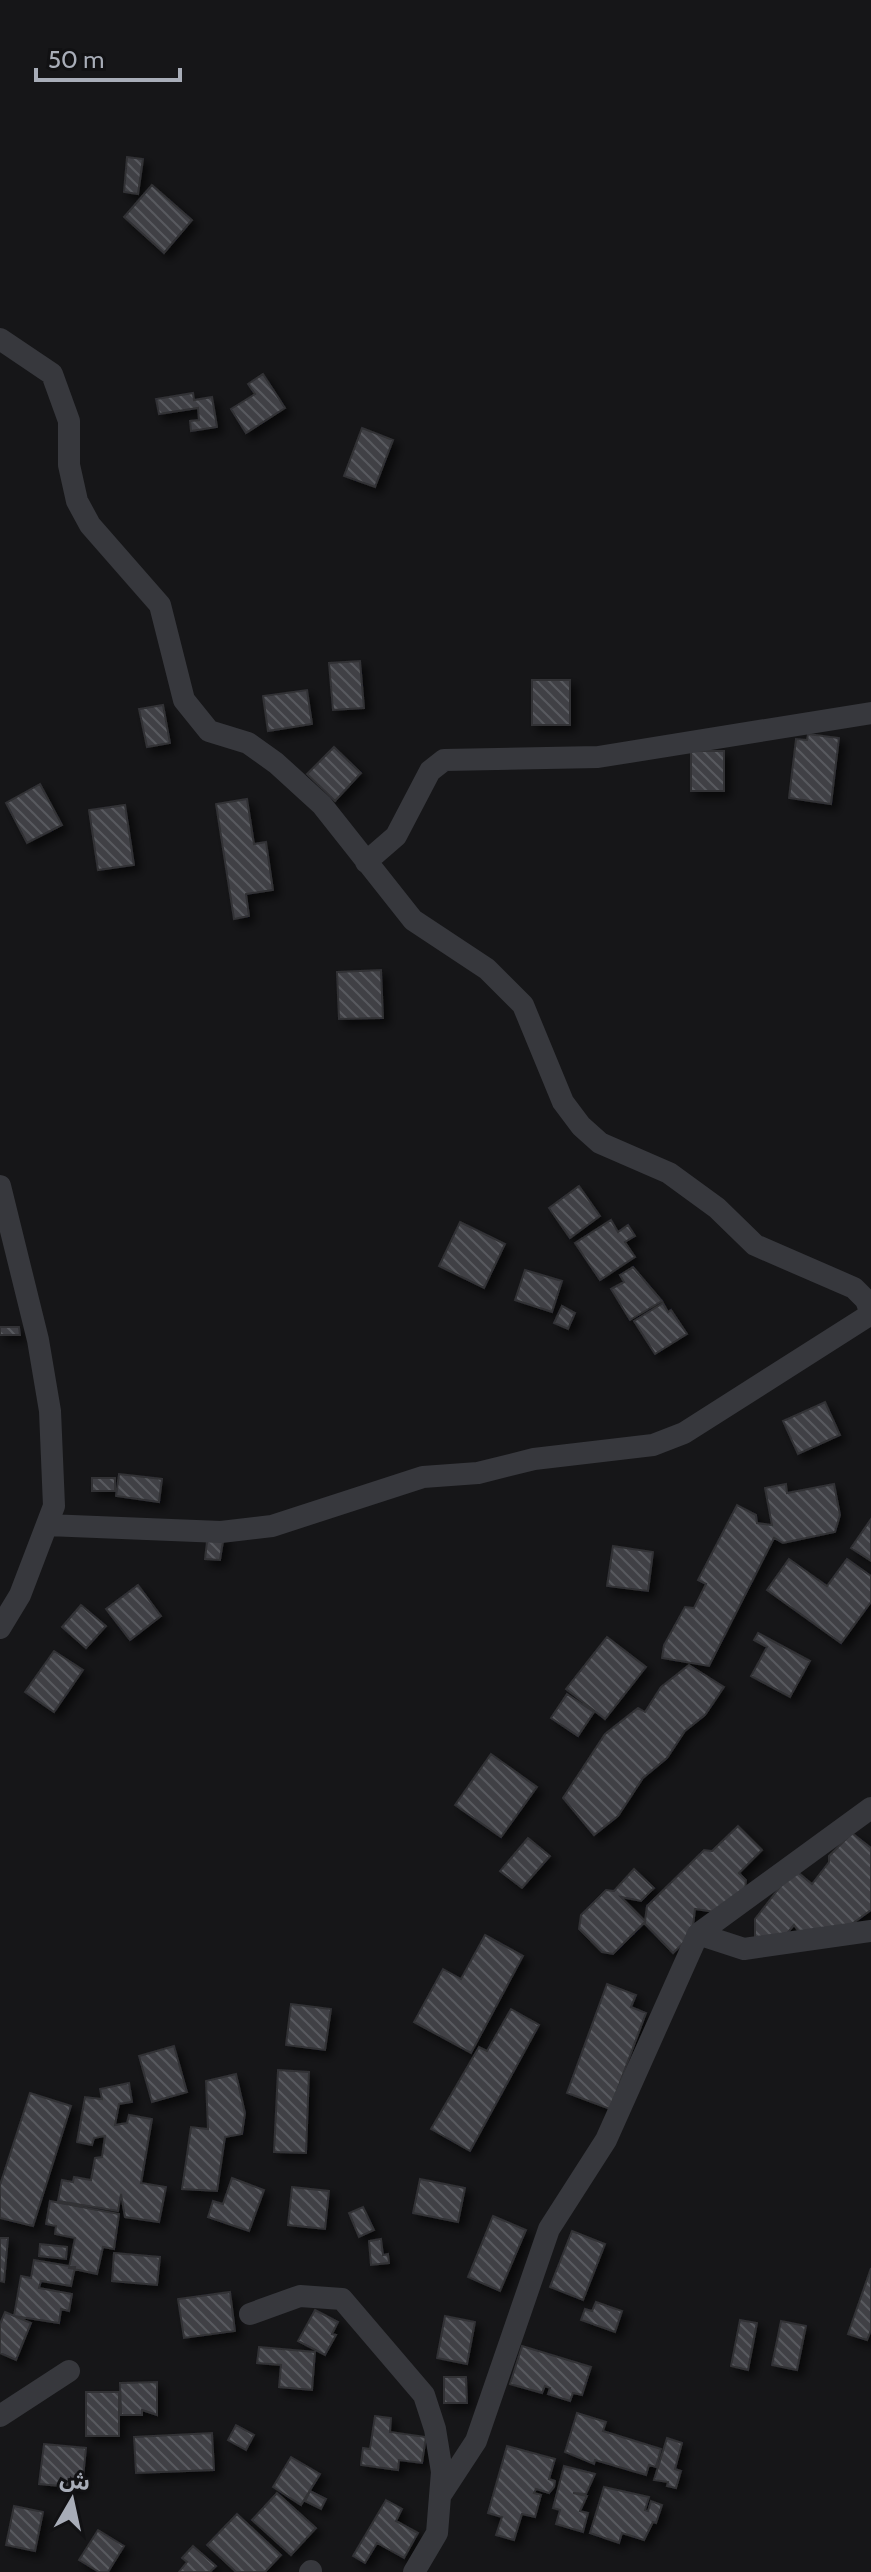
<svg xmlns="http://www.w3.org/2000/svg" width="871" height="2572" viewBox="0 0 871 2572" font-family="Cabin,'Noto Sans Arabic',sans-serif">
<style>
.building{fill:url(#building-back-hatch);stroke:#303034;stroke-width:2;filter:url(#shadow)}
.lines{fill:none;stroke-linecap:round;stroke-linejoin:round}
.minor{stroke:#37383d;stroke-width:22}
</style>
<defs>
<pattern id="building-back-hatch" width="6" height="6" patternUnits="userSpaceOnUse" patternTransform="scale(2)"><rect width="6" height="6" fill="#404145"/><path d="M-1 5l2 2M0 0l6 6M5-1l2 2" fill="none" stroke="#595a5e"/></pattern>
<filter id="shadow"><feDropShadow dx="5.5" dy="5.5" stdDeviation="4" flood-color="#0009"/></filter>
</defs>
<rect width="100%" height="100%" fill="#161618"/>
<path class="building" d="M127 157 143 159 138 194 124 192Z
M152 185 192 220 164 253 124 217Z
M263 374 285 408 246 433 231 409 255 394 248 384Z
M193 393 194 400 212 397 217 427 191 431 190 421 199 420 198 408 159 414 156 399Z
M362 428 393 440 375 487 344 476Z
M360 661 364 708 333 710 329 663Z
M532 680H570V725H532Z
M307 690 312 724 268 731 263 696Z
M163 705 170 743 147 747 139 709Z
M808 734 839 738 831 804 789 798 796 739 807 740Z
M334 747 361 773 335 801 307 774Z
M691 751H724V791H691Z
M40 784 62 825 27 843 6 803Z
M247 799 254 844 266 842 273 890 246 894 249 916 234 919 216 804Z
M125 805 134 865 98 870 89 810Z
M381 970 383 1018 339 1019 337 972Z
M579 1186 600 1216 570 1238 549 1208Z
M611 1220 618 1232 628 1225 635 1236 625 1242 635 1257 600 1280 575 1243Z
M460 1222 505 1244 484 1288 439 1266Z
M633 1267 662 1301 630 1320 611 1289 624 1282 620 1275Z
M525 1270 562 1281 552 1312 515 1300Z
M663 1303 668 1312 671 1310 687 1334 655 1354 634 1321Z
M562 1306 575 1313 568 1329 554 1323Z
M0 1327H19L20 1335H0Z
M825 1402 840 1435 798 1454 783 1421Z
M119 1474 162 1479 159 1502 116 1496Z
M92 1478H115V1491H92Z
M786 1484 787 1493 834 1484 840 1515 835 1532 783 1543 774 1538 709 1666 662 1658 664 1645 685 1607 694 1608 706 1584 698 1580 737 1505 756 1515 757 1523 772 1525 765 1488Z
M871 1519V1561L851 1548Z
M208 1533 224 1535 220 1560 205 1559Z
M613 1546 653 1552 648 1591 607 1586Z
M789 1559 827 1586 847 1559 871 1576V1602L841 1643 767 1590Z
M138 1585 161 1616 130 1640 106 1609Z
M81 1605 106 1626 86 1648 62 1627Z
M758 1633 810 1661 790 1697 751 1676 767 1647 754 1640Z
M607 1637 646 1667 605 1719 566 1689Z
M54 1651 83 1670 54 1712 25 1692Z
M689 1665 724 1687 705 1715 685 1731 667 1758 643 1778 618 1816 594 1835 563 1798 605 1734 638 1708 645 1712 661 1687Z
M567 1694 594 1712 578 1736 551 1718Z
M491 1754 537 1787 501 1837 455 1805Z
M738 1826 762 1850 739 1873 746 1880 745 1889 721 1913 695 1909 692 1935 673 1953 644 1923 613 1954 602 1952 579 1929 581 1915 606 1890 614 1891 634 1869 654 1888 641 1901 621 1897 645 1921 647 1906 704 1850 712 1851Z
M852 1833 871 1848V1910L845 1929 801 1935 794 1925 785 1936 755 1937V1919L794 1869 812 1884 829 1862V1856Z
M528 1838 550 1856 522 1888 500 1871Z
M485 1935 523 1956 471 2053 414 2022 443 1969 461 1979Z
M607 1984 636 1995 631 2007 646 2013 610 2109 567 2093Z
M291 2004 331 2009 325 2050 286 2045Z
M511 2009 539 2025 470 2151 431 2129 479 2047 487 2051Z
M174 2046 187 2092 152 2102 139 2056Z
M278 2070 309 2072 306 2153 274 2152Z
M236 2074 245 2113 242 2134 225 2137 217 2191 182 2189 191 2127 208 2129 206 2081Z
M129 2083 132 2102 119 2104 115 2125 127 2123 129 2115 152 2119 141 2183 166 2187 159 2222 125 2217 121 2194 118 2211 58 2201 62 2180 73 2182 74 2177 91 2180 95 2158 102 2157 105 2136 94 2138 92 2145 77 2142 85 2097 102 2099 100 2089Z
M30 2093 71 2106 33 2226 0 2218V2185Z
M232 2178 264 2190 249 2231 208 2217 213 2201 223 2204Z
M420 2179 465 2188 458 2222 413 2213Z
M292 2187 329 2191 325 2229 288 2225Z
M50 2201 119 2214 114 2249 103 2247 97 2274 69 2268 75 2238 55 2234 56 2226 46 2224Z
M363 2207 374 2230 359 2237 349 2213Z
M493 2216 526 2230 500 2291 468 2277Z
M572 2231 605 2244 583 2300 550 2287Z
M0 2238H8L4 2282 0 2281Z
M381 2239 383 2255 388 2254 389 2263 371 2265 369 2241Z
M40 2244 67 2247 66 2259 39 2256Z
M114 2253 160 2257 157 2285 112 2281Z
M34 2260 75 2267 71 2286 41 2281 39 2288 72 2294 69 2311 61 2309 59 2323 14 2316 21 2276 31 2278Z
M871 2268V2330L867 2340 848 2334Z
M230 2292 235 2331 184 2338 178 2299Z
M596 2302 622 2311 615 2332 581 2320 585 2309 592 2311Z
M315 2310 338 2322 332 2334 336 2335 325 2355 298 2341Z
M5 2312 31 2323 16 2360 0 2353V2324Z
M445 2316 475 2322 467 2364 437 2358Z
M740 2320 757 2323 748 2370 731 2366Z
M781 2321 806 2326 797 2370 772 2365Z
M522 2346 591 2367 582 2395 573 2393 570 2401 548 2394 550 2388 545 2386 542 2393 510 2384Z
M259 2347 315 2352 312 2390 279 2387 281 2365 257 2363Z
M444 2377H466L467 2403H444Z
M157 2382V2415L142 2410V2415H121L120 2383Z
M86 2392H119V2436H86Z
M577 2413 606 2422 603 2431 661 2449 656 2467 649 2465 646 2475 595 2460 594 2464 565 2452Z
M375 2416 391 2418 390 2432 426 2437 422 2463 399 2460 398 2470 361 2465 363 2448 370 2449Z
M236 2425 254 2435 246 2450 228 2440Z
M212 2433 214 2470 136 2473 134 2437Z
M667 2438 682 2443 675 2469 681 2471 676 2488 667 2486 668 2482 654 2480Z
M44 2444 86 2448 82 2488 39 2484Z
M507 2446 555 2459 549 2479 555 2481 554 2487 549 2493 536 2489 534 2493 541 2495 535 2517 522 2514 514 2540 496 2535 502 2517 488 2513Z
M291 2457 320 2474 301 2505 273 2487Z
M564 2466 595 2474 586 2494 573 2493 587 2496 580 2511 588 2513 583 2532 556 2524 560 2510 553 2508Z
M604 2487 649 2497 645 2510 648 2511 651 2501 662 2505 656 2523 653 2522 644 2540 622 2533 619 2543 590 2533Z
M310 2491 326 2499 321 2509 305 2501Z
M277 2493 316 2528 291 2555 252 2520Z
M386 2500 402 2509 396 2521 418 2533 404 2558 377 2543 365 2563 353 2556Z
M14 2506 43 2512 35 2551 6 2545Z
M237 2514 281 2555 265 2572H236L207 2545Z
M98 2530 124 2546 108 2572H99L79 2560Z
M193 2546 216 2566 210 2572H179L187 2562 182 2558Z"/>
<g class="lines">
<path class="minor" d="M0 339 52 374 69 421V465L77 501 90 525 160 605 184 700 209 731 248 743 276 763 322 805 413 920 487 969 523 1005 563 1102 581 1126 600 1143 669 1173 717 1208 755 1245 854 1288 866 1300 871 1314
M366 862 396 836 430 771 444 760 598 757 871 713
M0 1186 38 1340 50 1411 54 1506 20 1595 0 1628
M47 1525 221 1532 272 1526 423 1477 478 1473 534 1459 653 1445 684 1433 871 1314
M698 1934 744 1949 871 1931
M250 2314 300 2296 342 2299 424 2395 435 2429 442 2472 437 2533 414 2572
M0 2416 69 2371
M440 2496 476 2441 549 2229 606 2140 698 1934 871 1808
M310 2572 311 2571"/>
</g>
<g transform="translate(72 2500) rotate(9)" stroke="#111113" stroke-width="6" paint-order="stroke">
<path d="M0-6L14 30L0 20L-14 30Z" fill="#a8adb8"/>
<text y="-12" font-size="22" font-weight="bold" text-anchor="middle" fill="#a8adb8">ش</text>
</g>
<path d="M36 68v12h144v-12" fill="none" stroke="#a8adb8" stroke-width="4"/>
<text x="48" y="68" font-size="24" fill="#a8adb8" stroke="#111113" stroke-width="6" paint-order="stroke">50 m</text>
</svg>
